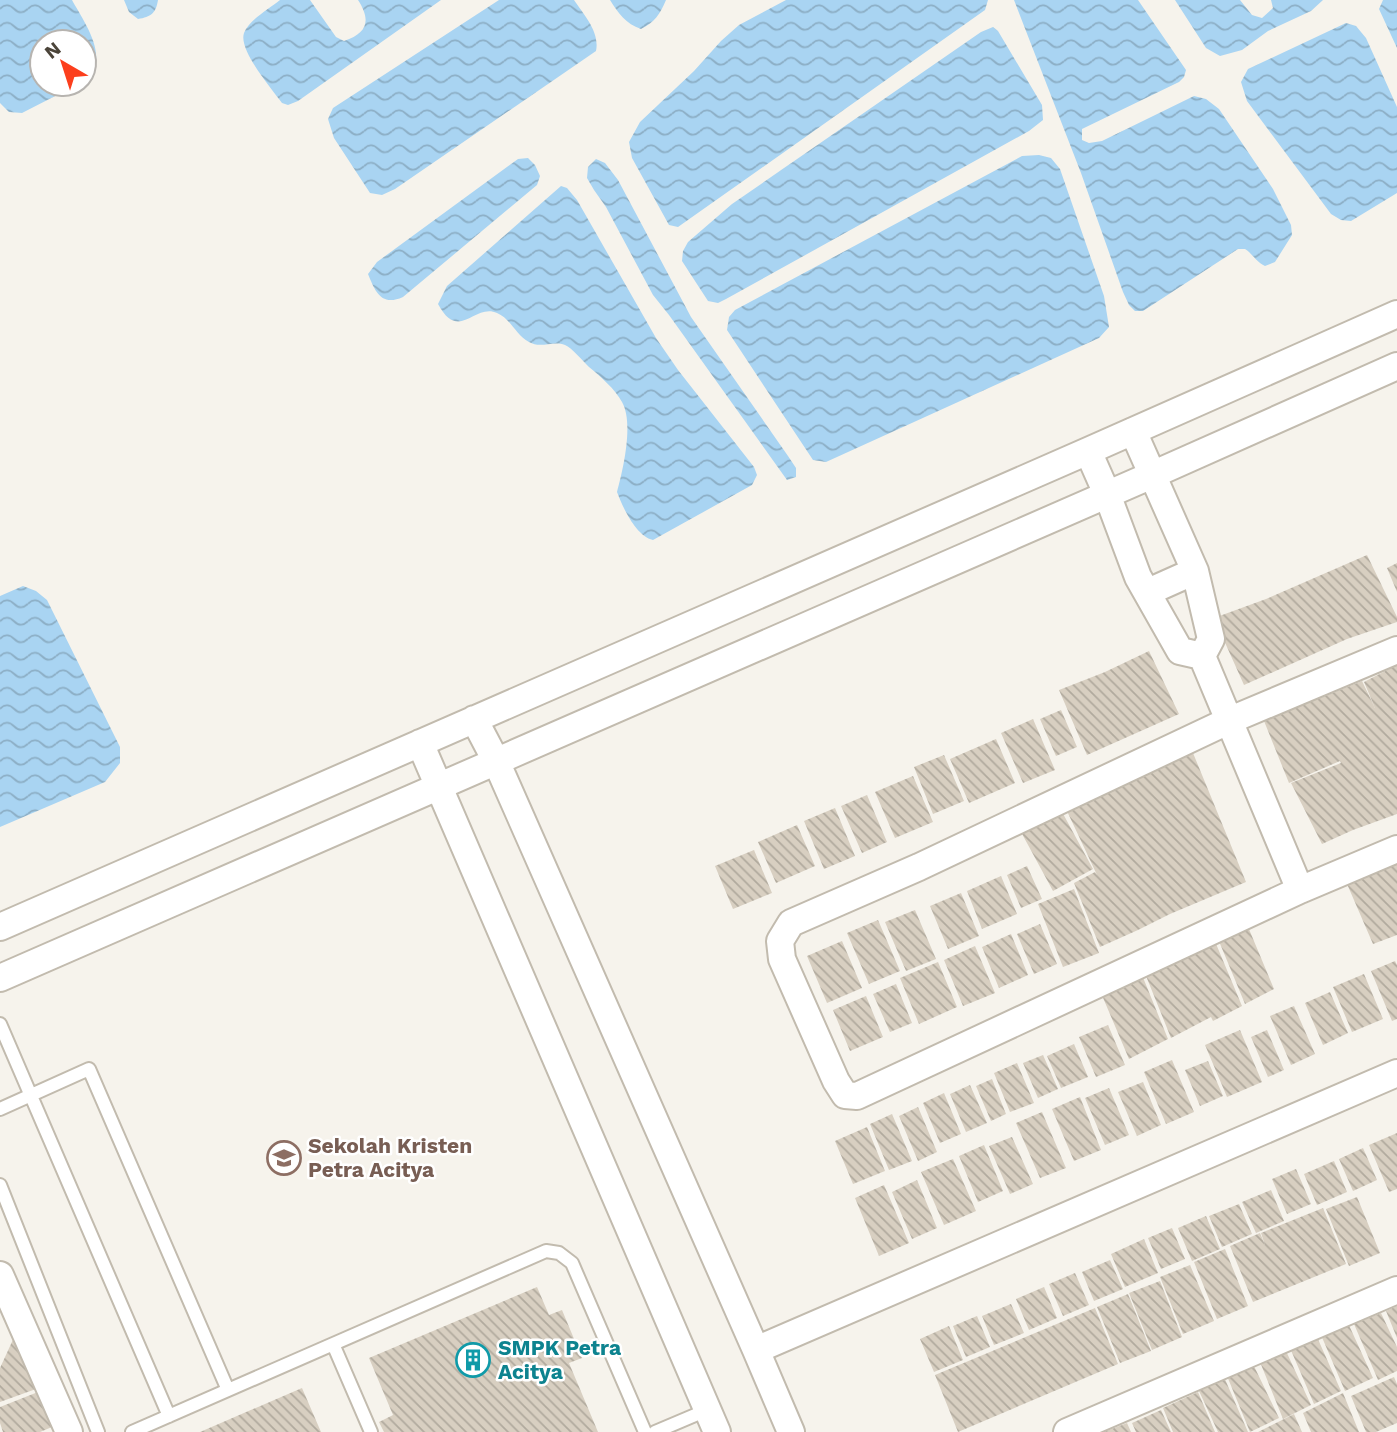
<svg xmlns="http://www.w3.org/2000/svg" width="1397" height="1432" viewBox="0 0 1397 1432" font-family="'Work Sans',sans-serif">
<style>
.water{fill:url(#water-waves)}
.building{fill:url(#building-back-hatch)}
.lines{fill:none;stroke-linecap:round;stroke-linejoin:round}
.lane-casing{stroke:#c2bbae;stroke-width:16}
.street-casing{stroke:#c2bbae;stroke-width:30}
.lane{stroke:#fff;stroke-width:12}
.street{stroke:#fff;stroke-width:26}
.labels{text-anchor:middle;stroke-width:5;stroke-linejoin:round;paint-order:stroke}
.education-label{font-size:21px;font-weight:bold;fill:#785e54;stroke:#fff;text-anchor:start}
.culture-label{font-size:21px;font-weight:bold;fill:#0d838f;stroke:#fff;text-anchor:start}
</style>
<defs>
<pattern id="water-waves" width="16" height="10" patternUnits="userSpaceOnUse" patternTransform="scale(1.75)"><rect width="16" height="10" fill="#a9d4f2"/><path d="M0 5q4-4 8 0t8 0" fill="none" stroke="#8caec5"/></pattern>
<pattern id="building-back-hatch" width="6" height="6" patternUnits="userSpaceOnUse" patternTransform="scale(1.75)"><rect width="6" height="6" fill="#d8cfc1"/><path d="M-1 5l2 2M0 0l6 6M5-1l2 2" fill="none" stroke="#b1aa9e"/></pattern>
</defs>
<rect width="100%" height="100%" fill="#f6f3ec"/>
<path class="water" d="M0 0H72C80 15 105 50 93 68 91 71 87 73 84 75V42H42V84H73L63 92 22 113 9 112 0 103Z
M124 0H158C156 13 151 17 138 19L129 12Z
M280 0H310L336 37 344 41C368 33 371 20 358 0H441L298 101 288 105 282 103C272 89 238 50 244 33 249 20 269 9 280 0Z
M499 0H574C584 15 600 32 596 51L395 189 382 195 370 193 334 138 328 119 333 108Z
M610 0H666C660 14 655 22 641 29 626 24 618 13 610 0Z
M786 0H988L985 10 678 227 669 225 632 158 629 142 640 122 694 71 721 41 739 25Z
M1014 0H1138L1186 70 1184 77 1179 82 1082 129V140L1089 143 1102 141 1194 96 1206 99 1219 109 1273 189 1291 225 1292 235 1275 262 1265 266C1256 262 1253 254 1245 249H1238L1143 311H1135L1129 305 1123 292 1081 173Z
M1175 0H1240L1252 15 1262 18 1273 8 1271 0H1323L1311 11 1268 31 1242 50 1220 56 1206 48Z
M1383 0H1397V48L1379 9Z
M1346 23 1356 26 1366 38 1397 107V193L1351 221 1341 220 1331 214 1247 101 1241 82 1248 69Z
M993 27 998 31 1042 105 1043 120 1029 131 726 299 718 303 708 301 682 261 683 251 688 242 732 204 981 32Z
M1039 155 1051 158 1060 169 1104 296 1109 327 1099 338 826 462 813 460 727 330 729 317 735 310 1022 156Z
M528 158 535 165 540 176 537 185 403 297C381 307 375 291 368 274L377 262 518 159Z
M596 159 605 163 618 180 691 317 788 456 796 468V477L787 480 669 315 653 295 606 207 594 190 587 178 588 167Z
M561 186 567 188 577 200 656 338 678 370 754 467 757 475 752 485 653 540C636 536 623 508 617 492 623 470 634 423 622 402 615 389 601 377 589 367 583 361 572 348 565 345 553 340 541 349 529 342 516 335 511 319 497 313 474 303 459 343 438 304L447 286Z
M23 586 36 591 47 600 120 747V763L105 782 0 827V596Z"/>
<path class="building" d="M1367 555 1397 617V622L1347 639 1244 685 1214 618 1266 599Z
M1397 563V592L1387 568Z
M1149 651 1179 714 1087 755 1059 690 1105 672Z
M1397 665V814L1353 830 1322 844 1291 783 1341 763 1340 761 1289 783 1264 721 1362 681 1375 708 1364 682Z
M1061 710 1077 747 1056 756 1040 719Z
M1033 719 1055 770 1023 783 1001 733Z
M996 739 1015 783 969 803 950 759Z
M1193 753 1246 882 1170 914 1138 930 1100 947 1074 883 1095 872 1097 875 1066 809 1145 772Z
M944 755 964 801 933 814 914 767Z
M913 776 933 822 895 838 875 792Z
M867 795 887 842 862 853 841 806Z
M835 808 855 856 824 869 804 821Z
M1061 810 1093 869 1053 891 1021 832Z
M797 825 815 866 776 883 758 842Z
M754 850 772 893 733 909 715 866Z
M1397 857V935L1373 944 1344 877Z
M1027 866 1042 899 1021 908 1007 875Z
M1001 876 1017 914 982 929 967 891Z
M1074 889 1099 953 1063 967 1038 904Z
M961 893 979 936 948 949 930 906Z
M915 910 936 959 906 971 885 922Z
M878 920 900 971 869 984 847 933Z
M1246 922 1274 989 1245 1004 1216 934Z
M1040 924 1057 964 1034 974 1017 934Z
M1011 934 1028 975 999 988 982 947Z
M1214 939 1242 1006 1213 1021 1211 1017 1171 1038 1144 971Z
M842 941 862 988 827 1003 807 956Z
M975 946 995 993 963 1006 944 960Z
M1395 961 1397 965V1019L1392 1021 1371 971Z
M938 962 957 1007 919 1024 900 978Z
M1364 974 1383 1019 1352 1032 1333 987Z
M1142 975 1168 1039 1129 1059 1101 993Z
M896 984 912 1023 890 1032 873 994Z
M1330 992 1348 1033 1323 1045 1305 1003Z
M866 996 883 1037 850 1051 833 1010Z
M1294 1006 1315 1054 1291 1065 1270 1016Z
M1108 1025 1125 1065 1096 1077 1079 1037Z
M1240 1030 1262 1082 1227 1097 1205 1045Z
M1267 1030 1284 1070 1268 1077 1251 1037Z
M1074 1044 1088 1077 1061 1088 1047 1056Z
M1043 1055 1058 1089 1038 1098 1023 1063Z
M1172 1060 1194 1112 1166 1124 1144 1072Z
M1208 1061 1223 1096 1200 1106 1185 1070Z
M1017 1063 1034 1103 1010 1112 994 1073Z
M992 1079 1006 1114 991 1121 976 1086Z
M1143 1082 1161 1125 1137 1136 1118 1092Z
M970 1085 987 1123 966 1132 950 1094Z
M1109 1088 1129 1135 1105 1145 1085 1098Z
M944 1093 961 1134 940 1143 923 1103Z
M1080 1097 1101 1150 1074 1161 1052 1109Z
M918 1107 937 1152 918 1161 899 1116Z
M1042 1112 1066 1168 1040 1178 1016 1123Z
M892 1114 912 1161 889 1170 870 1124Z
M867 1127 885 1171 853 1184 835 1141Z
M1397 1133V1189L1389 1192 1369 1145Z
M1012 1137 1033 1184 1010 1194 989 1146Z
M984 1145 1003 1191 978 1202 959 1156Z
M1363 1148 1377 1180 1353 1191 1339 1159Z
M953 1159 976 1211 944 1225 921 1172Z
M1334 1161 1347 1192 1317 1205 1304 1174Z
M1296 1169 1311 1204 1287 1214 1272 1179Z
M917 1180 937 1228 912 1239 892 1192Z
M884 1185 909 1243 879 1256 855 1198Z
M1271 1190 1284 1221 1256 1233 1242 1202Z
M1357 1197 1380 1253 1349 1266 1326 1209Z
M1239 1204 1252 1234 1222 1247 1209 1216Z
M1323 1208 1346 1264 1253 1302 1230 1246 1260 1233 1265 1245 1261 1233Z
M1206 1216 1220 1249 1192 1261 1178 1228Z
M1172 1228 1185 1259 1161 1269 1148 1238Z
M1144 1239 1158 1273 1125 1287 1111 1254Z
M1225 1249 1248 1306 1217 1319 1194 1262Z
M1110 1260 1123 1289 1094 1301 1082 1272Z
M1190 1265 1214 1321 1183 1334 1160 1277Z
M1075 1273 1089 1305 1063 1316 1049 1284Z
M1160 1281 1182 1337 1152 1350 1129 1293Z
M537 1287 549 1315 562 1310 582 1358 569 1363 598 1432H384L379 1422 393 1415 369 1358Z
M1044 1287 1057 1318 1029 1330 1016 1299Z
M1128 1294 1151 1351 1120 1363 1097 1307Z
M1011 1304 1024 1333 994 1345 982 1316Z
M1397 1306V1338L1386 1311Z
M1095 1308 1118 1364 958 1432 935 1375Z
M1381 1313 1397 1347V1371L1378 1380 1354 1324Z
M977 1316 990 1347 966 1357 953 1326Z
M1348 1323 1373 1378 1345 1391 1321 1335Z
M949 1326 963 1360 934 1372 920 1339Z
M16 1333 36 1389 0 1402V1368Z
M1317 1337 1341 1391 1314 1404 1290 1348Z
M1286 1351 1311 1405 1283 1419 1260 1362Z
M1253 1364 1279 1418 1250 1432 1227 1376Z
M1224 1377 1248 1432H1218L1199 1391Z
M1394 1377 1397 1384V1423L1376 1432H1366L1351 1396Z
M302 1388 321 1432H200Z
M38 1392 52 1427 40 1432H3L0 1423V1407Z
M1198 1392 1215 1432H1173L1163 1408Z
M1343 1393 1359 1432H1311L1303 1413Z
M1161 1410 1171 1432H1136L1132 1423Z
M1294 1414 1302 1432H1258Z
M1127 1423 1131 1432H1104Z"/>
<g class="lines">
<g class="lane-casing">
<path id="lane" d="M0 1024 169 1416
M0 1109 89 1069 228 1390
M0 1185 98 1432
M333 1344 371 1432
M132 1432 546 1251 559 1253 572 1263 645 1432
M655 1432 707 1410"/>
</g>
<g class="street-casing">
<path id="street" d="M1133 431 1195 571 1211 639 1202 656 1300 890
M1088 451 1107 494 1138 577 1180 651 1202 656
M1148 592 1195 571
M1397 650 1228 721 919 867 791 923 780 941 782 959 836 1081 845 1095 857 1096 1300 890 1397 849
M474 719 496 761 756 1350 791 1432
M420 743 717 1432
M0 927 1088 451 1397 314
M0 978 1152 475 1397 366
M0 1275 69 1432
M756 1350 1397 1073
M1067 1432 1397 1290"/>
</g>
<use href="#lane" class="lane"/>
<use href="#street" class="street"/>
</g>
<defs>
<g id="school-ring" transform="scale(1.75)"><circle r="9.5" fill="#fff" stroke="#8d6e63" stroke-width="1.5"/><path d="M0-5L7-2L0 1L-7-2ZM-4 1L0 2.5L4 1V4Q0 6-4 4Z" fill="#8d6e63"/></g>
<g id="building-ring" transform="scale(1.75)"><circle r="9.5" fill="#fff" stroke="#0f9aa8" stroke-width="1.5"/><path d="M-4-6H4V6H1V3H-1V6H-4ZM-2.5-4.3h1.7v1.8h-1.7ZM.8-4.3h1.7v1.8H.8ZM-2.5-1h1.7V.8h-1.7ZM.8-1h1.7V.8H.8Z" fill="#0f9aa8"/></g>
</defs>
<g fill-rule="evenodd">
<use href="#school-ring" x="284" y="1158"/>
<use href="#building-ring" x="473" y="1360"/>
</g>
<g class="labels">
<g class="education-label">
<text x="308" y="1153">Sekolah Kristen<tspan x="308" dy="24">Petra Acitya</tspan></text>
</g>
<g class="culture-label">
<text x="498" y="1355">SMPK Petra<tspan x="498" dy="24">Acitya</tspan></text>
</g>
</g>
<g transform="translate(63 63) rotate(321)"><circle r="33" fill="#ffffff" stroke="#b7b4b0" stroke-width="2"/>
<path d="M0-5L12 26L0 18L-12 26Z" fill="#fc3f1d"/>
<text y="-10" font-size="19" font-weight="bold" text-anchor="middle" fill="#4b4439">N</text>
</g>
</svg>
